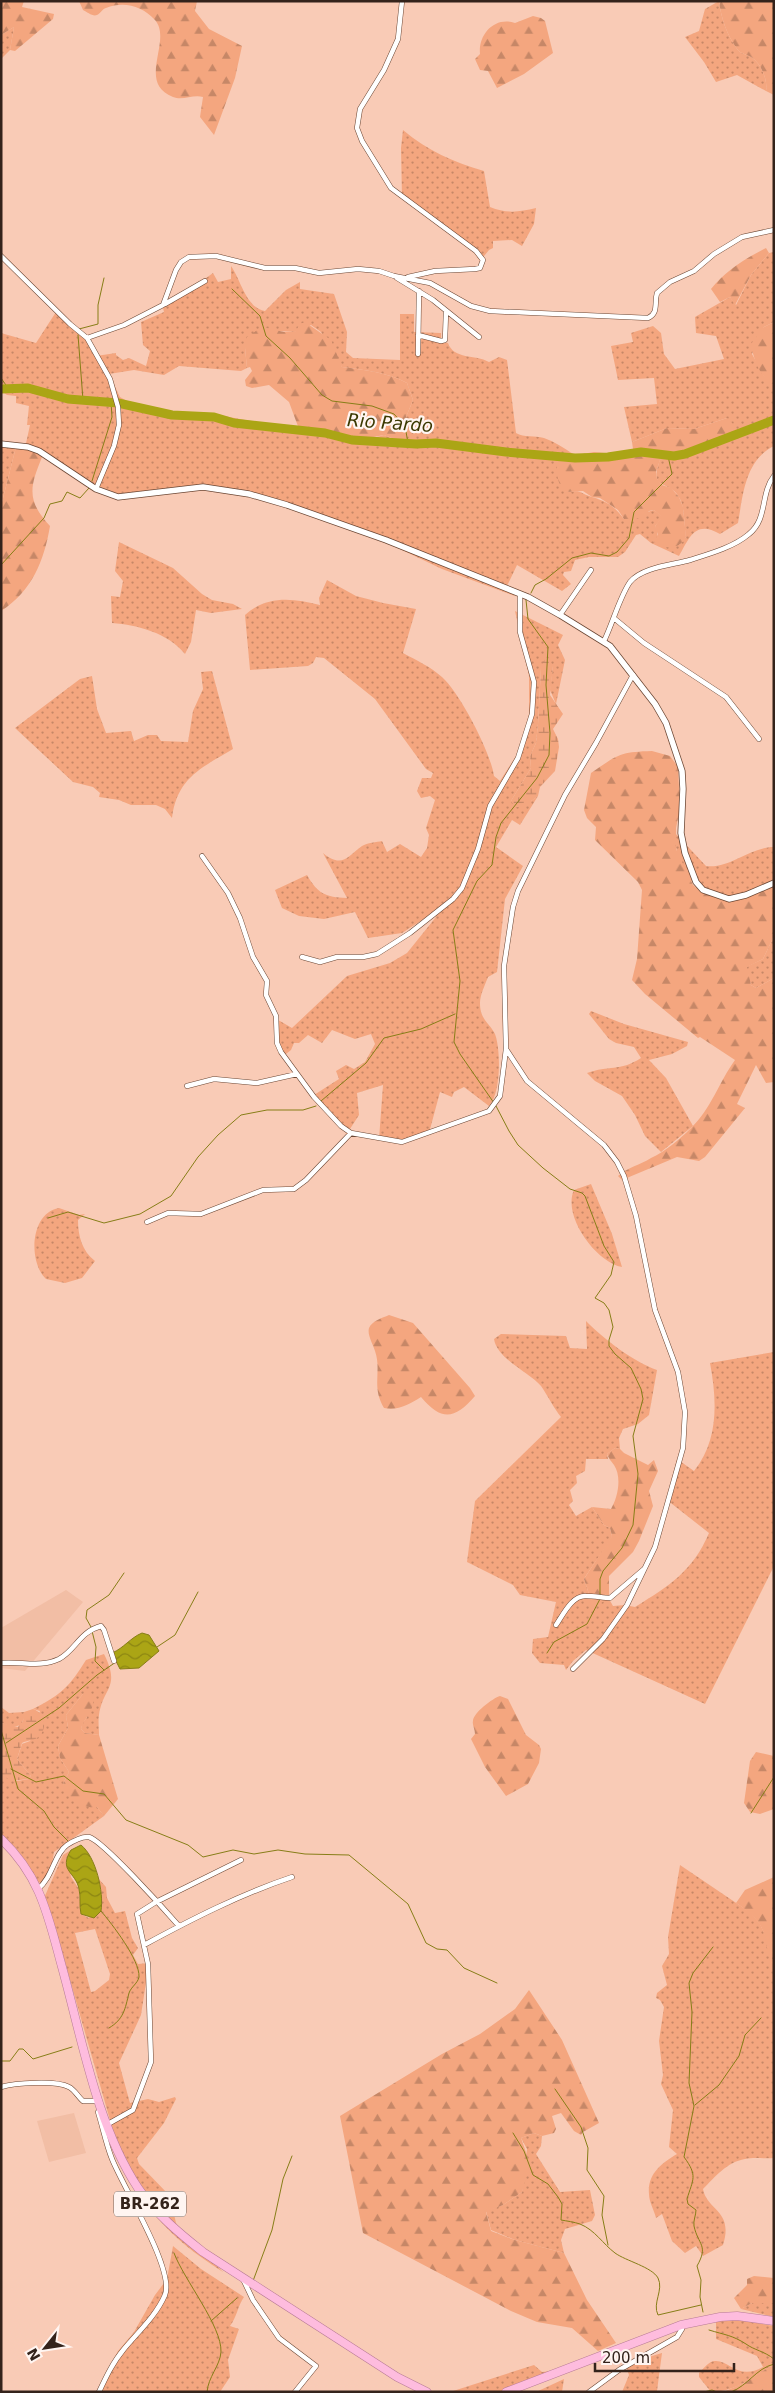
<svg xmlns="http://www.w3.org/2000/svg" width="775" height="2393" viewBox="0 0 775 2393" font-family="'DejaVu Sans',sans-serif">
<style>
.built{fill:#f2bea5}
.grass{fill:url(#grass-dots);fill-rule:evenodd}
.forest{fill:url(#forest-firs)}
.wetland{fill:url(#wetland-marsh)}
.water{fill:url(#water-waves);stroke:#877e17}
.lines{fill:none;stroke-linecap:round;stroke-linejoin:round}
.stream{stroke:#877e17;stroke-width:1}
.river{stroke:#aba515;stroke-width:9}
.minor-casing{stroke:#6c4734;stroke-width:5.5}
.tertiary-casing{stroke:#6c4734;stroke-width:7}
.trunk-casing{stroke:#b77b95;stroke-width:9}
.minor{stroke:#fff;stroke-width:4.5}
.tertiary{stroke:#fff;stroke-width:5.5}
.trunk{stroke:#febcde;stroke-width:8}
.labels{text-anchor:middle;stroke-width:4.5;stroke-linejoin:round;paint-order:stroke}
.shield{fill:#fff5f1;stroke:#71625b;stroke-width:1}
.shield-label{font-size:15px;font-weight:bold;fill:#34231b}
.water-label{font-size:18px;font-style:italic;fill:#3b3902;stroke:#fff5f1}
</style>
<defs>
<pattern id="grass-dots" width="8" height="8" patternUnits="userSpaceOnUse" patternTransform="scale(1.25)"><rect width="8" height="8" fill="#f4a67f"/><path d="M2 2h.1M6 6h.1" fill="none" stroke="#c68767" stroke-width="1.8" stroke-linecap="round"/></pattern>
<pattern id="forest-firs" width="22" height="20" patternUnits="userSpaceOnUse" patternTransform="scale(1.25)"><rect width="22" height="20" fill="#f4a67f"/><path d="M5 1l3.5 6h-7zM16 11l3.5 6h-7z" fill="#c68767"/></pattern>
<pattern id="wetland-marsh" width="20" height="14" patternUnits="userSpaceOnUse" patternTransform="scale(1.25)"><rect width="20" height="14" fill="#f4a67f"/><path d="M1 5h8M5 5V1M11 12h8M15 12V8" fill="none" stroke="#c68767"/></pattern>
<pattern id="water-waves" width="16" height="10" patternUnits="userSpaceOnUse" patternTransform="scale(1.25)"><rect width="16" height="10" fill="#aba515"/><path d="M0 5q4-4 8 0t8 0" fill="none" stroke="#8c8612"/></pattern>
</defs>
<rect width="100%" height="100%" fill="#f9cbb6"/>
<path class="built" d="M66 1590 83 1602 25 1671 1 1668V1628Z
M74 2113 86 2153 49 2162 37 2121Z"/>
<path class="grass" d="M719 1C721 18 727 35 737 49 741 54 746 54 751 57 761 63 768 80 766 91L737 75 716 82 704 62 685 37 699 31 705 9Z
M14 27 10 50 1 59V35Z
M403 130C428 151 453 162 484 171L490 207C507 214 519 212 536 208L534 224 522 246 512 240 493 241V248L489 250 480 261 472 250 402 198 401 148Z
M774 252V322L764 327 752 354 764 376 774 385V446C745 460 743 495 738 523L720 534C696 520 690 536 679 556L651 543 640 534 636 535 625 552 618 557H589L575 560 571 571 564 572 563 575 571 584 562 591 517 565 507 586 515 596 442 569 383 541 332 521 240 494 210 489 124 496 90 483 45 453 42 457 38 453 25 448 30 425H27L29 406 16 403V396L7 395 1 391V333L36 343 56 312 84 334 96 356 116 353V355L123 360 129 358 146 366 150 351 143 345 141 322 164 312 162 304 195 286 213 273 218 282 231 279V266C241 280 246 308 265 311L286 290 300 282V289L334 294 347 332 346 352 353 358 400 360V314H414V332L441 333V342L448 343C454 360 475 354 489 362L499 357 507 360 516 433C524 438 535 435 544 438 555 442 564 448 573 454L558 458 566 492C584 490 578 493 592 497 608 502 614 506 624 519L654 510 663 517 655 526 658 531 657 536 679 545 686 537C684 526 685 509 680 499 669 477 647 494 661 457L704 446 727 418 694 429 667 428 632 442 624 407 657 404 654 378 618 380 611 346 633 342 631 333 653 326 661 333 664 354 675 369 724 359 716 336 696 333 695 317 730 297 736 305 751 275 769 253ZM311 325 321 332 342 367C364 370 387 372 407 383L413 400 404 422 405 428 396 440 384 435 377 437 319 434 208 413 161 411 127 401 120 397 109 374 134 370 164 375 179 366 241 371 247 368 245 348 278 331 295 332Z
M1 446 16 447 1 506Z
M119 542 173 568 202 594 212 600 233 604 242 609 211 613 196 610 191 642 185 654C168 633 138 625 112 623L111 596 120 597 123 581 115 571Z
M327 580 356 596 383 603 416 609 403 653C416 660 431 667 442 677 460 693 491 753 494 776L500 781 520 750 529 714V676L515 611 563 635 558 645 565 660 556 704 550 690 553 666 541 668 538 724 536 743 530 756 531 768 511 801H531L538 796 520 825 512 820 496 847 523 866 505 899 497 972 488 977C485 985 480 995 480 1003 480 1020 489 1022 495 1034 501 1050 501 1094 489 1106L464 1087 454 1092 452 1097 440 1092 429 1133 401 1140 379 1139 383 1085 357 1093 359 1115 350 1129 351 1136 347 1137 345 1129 314 1095 339 1079 336 1071 346 1065 354 1069 365 1062 375 1044 371 1034 355 1039 332 1030 322 1043 308 1035 299 1043H294L291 1050 282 1057 273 1017 292 1028 347 976 390 963 407 953 436 917 433 913 402 933 368 938 355 912 324 919 299 916 282 908 275 890 307 875C318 894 325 897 347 898L323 853C342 869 348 856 362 846 367 843 377 842 382 841L387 852 400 844 421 857 427 848 429 835 426 828 435 800 430 796 421 798 417 791 422 778H431L433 773 426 769 375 699 324 658 316 657 313 663 308 666 250 670 245 615C267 595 293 598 320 605L319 598Z
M212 671 233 749C201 768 177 778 172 818L165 809 156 805H131L119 800 99 797 100 793 93 787 73 782 15 728 80 679 92 676 97 709 106 733 131 731 134 741 148 735H157L161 741 188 742 193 711 203 689 201 672Z
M675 833 706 866C730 869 750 847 774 847V882C758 881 746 899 731 899 695 900 674 865 675 833Z
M774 936V978L756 988 751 985 746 967 763 959Z
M591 1011 624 1024 688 1042 687 1046 672 1054 649 1060 666 1078 693 1126 661 1152 645 1136 635 1115 622 1096 595 1081 587 1073C609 1065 619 1072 641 1058L634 1047 616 1043 609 1039 589 1014Z
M591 1184 612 1234 622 1267C596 1262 562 1216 574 1190Z
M59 1208 79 1215 85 1214 78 1220C78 1236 82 1251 95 1261L82 1278 65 1283 46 1279C28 1262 30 1213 59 1208Z
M586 1321C604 1339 632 1361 657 1370L649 1415 638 1424 623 1429 619 1438 620 1449 615 1448 607 1454 608 1459H586L585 1471 576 1476 577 1483 570 1490 573 1501 569 1505 576 1516 592 1507 604 1525 610 1528C610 1529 612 1535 612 1536 612 1539 588 1572 584 1579L590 1597 600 1602 609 1599 613 1606 625 1605 635 1607C669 1586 693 1571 709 1533L667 1500 677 1459 694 1471C719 1440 717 1400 710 1363L774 1352V1566L705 1704 586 1650 573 1661 566 1670 564 1665 540 1663 532 1653 533 1639 548 1637 556 1602 520 1595 513 1585 467 1562 475 1501 561 1417C553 1407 548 1396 541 1386 530 1373 497 1359 494 1339L501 1334 566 1336 570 1348 587 1349Z
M104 1654C121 1688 103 1687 99 1715 98 1721 99 1729 99 1735L85 1733 81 1729 82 1724 87 1717 83 1694 66 1715 68 1728 58 1746 60 1758 69 1772 63 1784 93 1807H97L104 1816 54 1852 52 1865 44 1884 34 1881 1 1843V1774L17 1781 29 1779 31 1776 17 1759 22 1744 30 1741 40 1711 33 1709C62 1694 69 1687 86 1660Z
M1 1707 9 1713 24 1712V1718L21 1725 13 1727 1 1723Z
M71 1850 68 1855 71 1877 79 1889 81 1914 89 1918C97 1903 105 1894 97 1877L106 1887 107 1898 115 1913 125 1911 132 1938 138 1948 133 1955 138 1964 149 1963 141 2015 119 2063 130 2103 148 2099 159 2102 175 2097 176 2099 164 2123 137 2158 139 2164 170 2196 176 2223 180 2229 223 2272C167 2236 143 2209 118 2148L56 1931 44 1898 63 1855ZM95 1929 110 1974 109 1980 95 1991 91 1992 75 1933Z
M680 1865 751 1913 760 1924 766 1937 774 1972V2158C764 2159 755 2157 745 2159 727 2162 715 2177 703 2189 707 2211 734 2210 723 2245L703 2256 696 2246 685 2253 672 2241 662 2214 656 2218C654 2210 649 2202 649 2194 647 2174 662 2163 677 2154L669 2147 673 2110 661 2084 663 2075 659 2041 664 2007 660 2000 656 1998 657 1993 667 1985 662 1966 669 1954 668 1937Z
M534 2133 542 2136 541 2146 536 2154 560 2192 590 2190 595 2215 592 2221 565 2229 561 2240 564 2253 515 2240 491 2230 486 2211 503 2205 522 2192 527 2149 521 2138Z
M173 2246 201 2269 244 2297C238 2305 237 2317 230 2326L239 2329 228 2360 230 2377 220 2392H96L118 2351 134 2332 155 2295 167 2279Z
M763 2302 774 2303V2317L741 2309 752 2303Z
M734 2319 774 2326V2367L771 2366C753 2378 733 2392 711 2392L699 2377V2373C703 2369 709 2361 715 2361 730 2360 738 2381 763 2367L757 2356 716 2339V2320Z
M662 2353 657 2391 622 2392 629 2375 625 2364Z
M534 2365 542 2372 561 2370 513 2392H450Z
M564 2379 562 2392H536Z"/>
<path class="forest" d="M1 1H24L22 7 54 14 53 19 15 51 10 50 14 27 1 35Z
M79 1H197L195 11 209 29 242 46 235 78 214 135 200 117 203 97C193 94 183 101 173 97 136 82 173 41 155 20 142 6 124 1 106 8 102 9 101 13 97 15 93 17 87 12 83 10Z
M719 1H774V95L766 91C768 80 761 63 751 57 746 54 741 54 737 49 727 35 721 18 719 1Z
M533 16 541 18 545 21 553 53 524 74 497 88 488 71 480 70 475 59 480 54C478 34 495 16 515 23Z
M766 248 769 253 751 275 735 305 730 297 720 302 711 289C725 271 746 258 766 248Z
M305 322 331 340 342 367C364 370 387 372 407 383L413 400 404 422 408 436 402 442 384 435 358 440 340 434H319L299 429 289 402 269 385 252 388 246 386 245 380 252 371 250 367 247 368 245 348 247 337 262 327 284 332H295L300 324Z
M774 322V385C760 378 753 358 751 344L764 327Z
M727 418 735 426 721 437 704 446 661 457 656 472 657 479 662 485 671 488 679 497 683 507 686 537C679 550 665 550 654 542L658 534 655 526 662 517 654 510 649 511 643 518 624 519 618 510 600 498 592 497 583 491 566 492C556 484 556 470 558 458L594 452 634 456 632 442 667 428 694 429Z
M16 447 30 449 42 457C30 487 26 500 50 526 44 561 32 591 1 611V506Z
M652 751 670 756 678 767 680 809 676 828V849L693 885 703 893 724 899 774 882V936L763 959 747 967 751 985 756 988 774 978V1082L766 1083 756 1065 737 1104 745 1108 705 1157 699 1161 677 1157 622 1180 618 1176C628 1167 640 1165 651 1158 666 1151 680 1139 691 1128 711 1109 719 1082 735 1060L700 1037 698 1038 645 994 632 980 637 959 642 890 638 882 595 840 596 827 587 818 584 810 591 773C618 755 618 752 652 751Z
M389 1315 413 1323 470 1388 475 1396C455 1419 442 1422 421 1397 410 1404 398 1411 384 1408 371 1387 382 1371 375 1351 373 1344 367 1335 369 1328 372 1321 382 1318 389 1315Z
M615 1448 620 1449 624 1453 648 1465 654 1460 658 1471 649 1491 653 1506 639 1541 633 1552 609 1576V1599L592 1607 589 1605 590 1597 584 1579 612 1536 610 1528 604 1525 592 1507 611 1509C618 1497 622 1477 614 1465 611 1461 609 1459 607 1454Z
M88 1693C102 1704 83 1718 81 1729L85 1733 99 1735 118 1799 104 1816 97 1807C82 1809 67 1799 63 1784L69 1772 60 1758 58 1746 68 1728 66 1715 83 1694Z
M500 1696 508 1699 526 1735 539 1745 541 1749 539 1763 528 1784 506 1796 485 1767 471 1739 475 1734C475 1729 472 1725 473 1721 473 1713 493 1698 500 1696Z
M756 1752 774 1756V1809L760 1814 750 1812 744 1803 750 1761Z
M774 1877V1972C760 1937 774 1928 736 1903L745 1890Z
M529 1990 562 2040 599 2123 583 2132 581 2135 574 2131 561 2113 552 2116 556 2129 554 2133 542 2136 534 2133 521 2138 530 2164 522 2192 503 2205 486 2212 491 2231 515 2240 564 2253 587 2300 616 2343 598 2351 572 2328 537 2322 511 2311 363 2233 340 2116 442 2054 480 2034 515 2009Z
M754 2276 774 2278V2303H752L741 2309 734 2298 747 2285V2279Z
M771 2366 774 2367V2392H723L744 2383Z"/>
<path class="wetland" d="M547 657 553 666 550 695 563 714 553 729 558 739 559 747 555 771 540 787 538 796 523 807H515L511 801 531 768 530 756 536 743 538 724 541 668 543 662Z
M33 1709C46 1713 48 1730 37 1738 32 1741 27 1740 22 1743L17 1759 31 1776 29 1779 11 1781 1 1774V1723L18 1727 23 1721 24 1712Z"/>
<path class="water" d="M142 1633 149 1635 159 1651 139 1668 120 1669 112 1653C124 1648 130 1638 142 1633Z
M81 1845C96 1857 104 1892 101 1911L94 1918 81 1914C79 1905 81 1897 79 1889 76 1872 58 1871 71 1850Z"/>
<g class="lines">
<path class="stream" d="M232 289 260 316 266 336 290 358 322 395 332 401 372 406 394 414 405 426 408 443
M79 329 98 324V305L104 278
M78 335 83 400
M1 378 8 388
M92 481 112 417 111 402
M1 565 44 518 50 504 62 501 67 492 80 498 89 488
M531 593 535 585 546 579 572 558 591 553 609 556 617 552 629 538 634 512 672 474 668 456
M321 1101 366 1063 384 1038 421 1029 455 1014
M494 1103 460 1054 454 1042 460 981 453 930 477 881 492 865 496 837 501 823 537 778 549 755 550 733 546 685 548 647 528 619 526 600
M496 1106 509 1131 518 1145 543 1168 570 1189 582 1193 585 1196 604 1246 614 1262 611 1275 595 1298 604 1303 609 1310 613 1327 609 1340V1346L615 1354 631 1368 641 1389 643 1399 633 1436 638 1474 633 1525 622 1548 603 1571 600 1579V1595
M48 1218 68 1212 104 1223 140 1214 171 1196 198 1157 218 1135 241 1115 267 1110H303L316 1106
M91 1627 86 1618 87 1610 109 1595 124 1573
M92 1631 96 1647 95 1661 104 1670
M157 1647 175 1635 198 1592
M547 1653 554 1642 587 1624 600 1599
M1 1730 18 1789 44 1811 54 1827 68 1841
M6 1743 59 1708 97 1675 116 1662
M11 1769 36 1782 64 1776 83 1791 104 1794 126 1820 188 1845 203 1857 233 1850 254 1854 278 1850 305 1854 349 1855 408 1904 426 1943 437 1949 447 1950 464 1968 497 1983
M751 1813 774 1777
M101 1911C112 1924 140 1960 139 1977 138 1983 131 1987 129 1993 125 2009 124 2019 109 2028
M1 2061H10L19 2049H23L33 2059 72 2047
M555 2089 581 2127 588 2148 587 2170 604 2196 602 2215 608 2245
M695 2105 719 2085 739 2056 745 2035 761 2018
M513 2133 524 2151 533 2175 548 2184 558 2197 562 2204 561 2220C567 2221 574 2222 580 2224 595 2230 603 2244 615 2253 626 2261 652 2267 658 2278 664 2290 652 2303 658 2315L701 2305
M174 2253C184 2280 222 2326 221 2352 220 2366 208 2377 207 2392
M253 2281 272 2230 283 2179 292 2156
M703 2312 700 2297 701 2280 697 2266C709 2245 698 2245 694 2226 693 2221 696 2215 696 2210L688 2204 687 2199C693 2179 698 2176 684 2157L694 2106 689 2083 692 2012 689 1983 693 1973 713 1947
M211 2321 237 2298
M709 2330C725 2335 732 2335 746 2344 754 2350 764 2351 774 2359
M704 2392 712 2390 717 2392
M731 2392C749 2385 755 2369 774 2364"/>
<path class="river" d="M1 389 28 388 68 399 118 403 172 415 214 417 234 423 325 433 352 440 416 444 436 443 506 452 575 458 608 457 641 452 674 456 685 454 774 420"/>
<g class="minor-casing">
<path id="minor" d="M402 1 398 39 384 70 360 109 357 128 362 141 391 188 476 251 483 260 480 268 475 269 435 271 408 277
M1 256 70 324 87 338 110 379 118 407 119 425 114 446 96 489
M397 278 433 300 479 337
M165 304 205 281
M418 335 441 341 445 340 446 312
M87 338 124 325 163 305 176 270 181 262 189 257 216 256 265 268H295L319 273 358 269 379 271 394 276 430 283 471 306 490 311 648 318C659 313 654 303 657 293L670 282 694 271 714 254 742 237 774 230
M418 354 419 291
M560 615 591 570
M615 619 644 643 726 697 759 739
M604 641C612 625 620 596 630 582 642 567 673 565 690 560 709 554 734 547 749 534 768 519 760 494 774 476
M202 856 228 893 240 918 253 957 267 981 266 995 276 1016 277 1043 281 1052 314 1097 341 1126 351 1133 402 1142 489 1111 500 1096 506 1049 504 966 513 907 518 891 565 795 596 743 633 675
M302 957 320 962 337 957H363L377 954 410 933 453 899 462 888 478 849 490 806 518 758 532 714 534 682 520 632V594
M506 1049 527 1081 604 1145 617 1162 624 1176 636 1216 655 1310 678 1372 685 1412 683 1448 655 1547 627 1605 603 1639 573 1669
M187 1086 214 1079 257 1083 297 1074
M147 1222 168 1213 201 1214 263 1190 294 1189 306 1180 351 1133
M556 1625C563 1615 572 1595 586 1596 595 1596 603 1598 610 1598L644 1569
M1 1663C21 1661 40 1668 59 1659 76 1650 79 1632 101 1626L104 1630 114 1661
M38 1889C53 1877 54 1854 67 1845 73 1841 81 1836 89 1837 103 1841 165 1910 179 1926
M144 1945C192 1919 241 1894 292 1877
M1 2087C15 2083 56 2080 69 2087 75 2090 78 2097 83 2101H99
M108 2124 133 2110 151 2062 148 1964 137 1914 156 1902 241 1860
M243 2279 253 2300 279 2338 316 2366 295 2392
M99 2392C106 2377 113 2362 124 2349 138 2332 156 2316 165 2295 175 2270 123 2187 112 2159 106 2144 103 2128 98 2112L101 2110
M589 2392 619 2370 677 2337 682 2329 681 2325"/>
</g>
<g class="tertiary-casing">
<path id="tertiary" d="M1 444 28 447 39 451 96 489 118 497 203 487 249 494 287 505 386 540 528 597 560 615 610 646 655 704 666 723 682 771 683 789 681 833 685 853 696 882 703 890 729 899 746 895 774 883"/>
</g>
<g class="trunk-casing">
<path id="trunk" d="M1 1839C41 1877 48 1916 62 1967 82 2039 97 2126 138 2188 156 2214 179 2233 203 2252L397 2377 427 2392
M506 2392 681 2325 720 2317 737 2316 774 2321"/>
</g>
<use href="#minor" class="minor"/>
<use href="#tertiary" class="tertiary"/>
<use href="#trunk" class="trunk"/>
</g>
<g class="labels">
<rect class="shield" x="114" y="2191.5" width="72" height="25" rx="4"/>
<g class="shield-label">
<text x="150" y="2209">BR-262</text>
</g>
<g class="water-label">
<text transform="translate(390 423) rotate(4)" y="6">Rio Pardo</text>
</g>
</g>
<rect width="775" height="2393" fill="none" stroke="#34231b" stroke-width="5"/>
<g transform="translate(45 2348) rotate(240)" stroke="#fff5f1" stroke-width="4" paint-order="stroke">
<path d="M0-4L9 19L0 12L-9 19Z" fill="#34231b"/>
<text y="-8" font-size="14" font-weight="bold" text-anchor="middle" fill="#34231b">N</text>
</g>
<path d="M595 2363v8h139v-8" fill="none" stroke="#34231b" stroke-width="2.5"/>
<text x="602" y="2363" font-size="15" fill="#34231b" stroke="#fff5f1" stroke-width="4" paint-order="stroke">200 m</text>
</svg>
